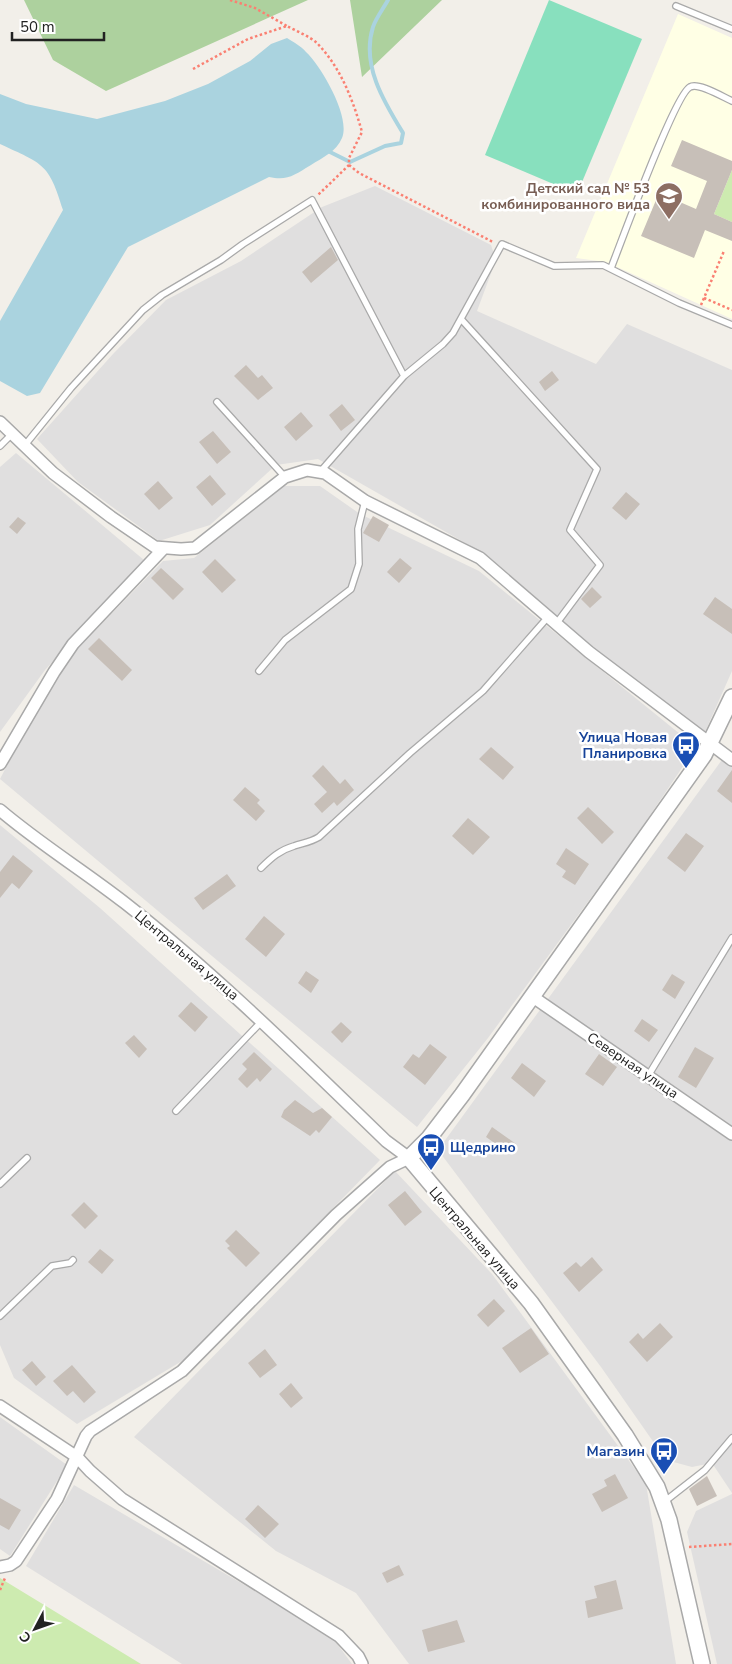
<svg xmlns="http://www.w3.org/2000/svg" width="732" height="1664" viewBox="0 0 732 1664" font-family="'Nunito Sans',sans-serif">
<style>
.residential{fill:#e0dfdf}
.education{fill:#ffffe5}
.grass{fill:#cdebb0}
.forest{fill:#add19e}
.pitch{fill:#88e0be}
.water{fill:#aad3df}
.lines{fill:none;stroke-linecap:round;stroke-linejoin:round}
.stream{stroke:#aad3df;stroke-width:4}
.building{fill:#c7bfb8}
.service-casing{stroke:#a9a9a9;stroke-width:8}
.minor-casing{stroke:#a9a9a9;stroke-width:14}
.tertiary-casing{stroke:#a9a9a9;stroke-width:18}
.path{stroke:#fa8072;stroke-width:2.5;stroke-dasharray:2.5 2.5;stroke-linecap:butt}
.service{stroke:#fff;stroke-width:5.5}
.minor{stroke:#fff;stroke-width:11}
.tertiary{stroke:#fff;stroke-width:15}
.labels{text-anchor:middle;stroke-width:5;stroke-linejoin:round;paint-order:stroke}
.education-label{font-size:14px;font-weight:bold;fill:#785e54;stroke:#fff;text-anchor:end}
.transit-label{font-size:14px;font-weight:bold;fill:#164399;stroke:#fff;text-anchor:end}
.street-label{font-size:14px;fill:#222;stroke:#fff}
</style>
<rect width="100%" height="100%" fill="#f2efe9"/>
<path class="residential" d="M375 186 491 245 496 260 477 311 596 364 627 324 732 370V671L705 732 607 659 488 556 318 459 276 465 210 525 159 541 78 482 37 439 113 354 166 300 241 261 322 207Z
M16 453 144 560 45 670 0 732V467Z
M284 486H320L360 514 479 571 696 747 634 839 488 1038 417 1127 0 779 37 708 75 651 163 561 194 558Z
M724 757 732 763V1493L712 1463 692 1467 666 1460 601 1367 438 1150Z
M0 825 100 908 380 1160 187 1358 77 1424 14 1378 0 1345Z
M395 1171 492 1274 646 1484 676 1664H409L356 1593 276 1551 134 1437Z
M0 1417 67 1465 10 1556 0 1549Z
M74 1485 299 1617 335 1641 352 1664H182L26 1566Z
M732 1494V1664H717L687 1532 696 1511Z"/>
<path class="education" d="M678 14 732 38V319L606 262 576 258Z"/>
<path class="grass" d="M732 170V222L714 214Z
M0 1578 141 1664H0Z"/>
<path class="forest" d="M24 0H308L106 91 53 60Z
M350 0H442L362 77Z"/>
<path class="pitch" d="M549 0 642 39 577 194 485 155Z"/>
<path class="water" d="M287 38C293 42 301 46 306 52 321 66 351 117 342 138 337 151 322 158 311 165 294 175 288 181 269 177L128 247 40 393 27 396 0 381V321L63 210C49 163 43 164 0 144V94L26 104 97 119 165 101 208 84 250 61 271 44Z"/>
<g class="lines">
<path class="stream" d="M328 151 350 162 385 146 401 143 403 133C384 102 361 65 373 27 376 18 383 9 388 0"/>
</g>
<path class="building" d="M682 140 732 161V170L714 214 732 222V241L705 230 694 258 641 236 659 193 696 209 707 181 671 166Z
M331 247 338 260 311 283 302 272Z
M246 365 258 378 262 375 273 388 258 400 234 376Z
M552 371 559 380 545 391 539 382Z
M342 404 355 420 341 431 329 415Z
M301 412 313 426 296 441 284 427Z
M213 431 231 452 217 464 199 442Z
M210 475 226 494 212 506 196 487Z
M158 481 173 498 159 510 144 494Z
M626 492 640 504 626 520 612 508Z
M373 516 389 525 379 542 363 533Z
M18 517 26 523 17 534 9 527Z
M400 558 412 568 399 583 387 572Z
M215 559 236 580 222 593 202 572Z
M161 568 184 589 173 600 151 578Z
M592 587 602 597 590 608 581 599Z
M715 597 732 609V634L703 614Z
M99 638 132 670 122 681 88 649Z
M491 747 514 767 503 780 479 759Z
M323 765 340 784 345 779 354 790 337 806 334 802 322 813 314 804 327 792 312 776Z
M732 770V803L717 791Z
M245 787 260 800 257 803 265 811 256 821 233 800Z
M588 807 614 832 602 844 577 818Z
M468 818 490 837 473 855 452 836Z
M686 833 704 846 685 872 667 858Z
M566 848 589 864 575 885 562 877 566 871 556 864Z
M13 855 33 871 19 889 12 883 0 898V872Z
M227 874 236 886 203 910 194 898Z
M264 916 285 934 266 957 245 939Z
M306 971 319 980 311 993 298 983Z
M672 974 685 982 675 999 662 990Z
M191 1002 208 1017 195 1032 178 1016Z
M642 1019 658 1030 649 1042 634 1031Z
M341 1022 352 1032 342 1043 331 1032Z
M134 1035 147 1049 139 1058 125 1043Z
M430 1044 447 1057 425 1085 403 1067 413 1054 419 1058Z
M695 1047 714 1058 696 1088 678 1077Z
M254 1052 272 1069 260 1082 257 1078 247 1088 238 1079 247 1069 242 1064Z
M599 1054 617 1067 603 1086 585 1074Z
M522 1063 546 1081 534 1097 511 1078Z
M295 1100 313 1113 322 1108 332 1117 319 1133 316 1130 310 1136 281 1117 284 1110Z
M492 1127 516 1144 510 1154 486 1137Z
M405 1191 422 1212 405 1226 388 1205Z
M84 1202 98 1216 85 1229 71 1215Z
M236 1230 260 1253 246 1267 227 1248 230 1246 225 1241Z
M100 1249 114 1260 102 1274 88 1262Z
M592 1257 603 1270 579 1292 563 1273 576 1262 581 1267Z
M494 1299 505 1311 488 1327 477 1315Z
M660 1323 673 1337 647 1362 629 1342 638 1333 643 1339Z
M531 1328 549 1354 520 1373 502 1348Z
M265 1349 277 1365 260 1378 248 1363Z
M32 1361 46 1377 36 1386 22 1370Z
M72 1365 96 1392 84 1403 73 1391 67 1396 53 1381Z
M291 1383 303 1398 291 1408 279 1394Z
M615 1474 628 1498 602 1512 592 1494 607 1486 604 1480Z
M707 1476 717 1496 697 1506 689 1489Z
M0 1498 21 1510 9 1530 0 1525Z
M258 1505 279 1524 265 1538 245 1519Z
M399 1565 404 1575 387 1583 382 1573Z
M616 1580 623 1609 588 1618 585 1601 597 1598 594 1586Z
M457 1620 465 1642 428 1652 422 1630Z"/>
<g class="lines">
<g class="service-casing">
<path id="service" d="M676 6 732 29
M611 268C621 243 675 94 690 87 698 82 723 97 732 101
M461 319 597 469 570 530 600 565 556 624
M217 402 285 477
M25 445 71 388 143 310 162 295 221 260 243 244 312 200 404 376
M0 446 13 433
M320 472 404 376 443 344 453 333 502 244 554 266 603 265 679 303 732 325
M259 671 285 640 351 589 359 564 358 529 365 501
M261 868C271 858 280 850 294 846 303 843 311 842 319 837L410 753 483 691 548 617
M648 1076 732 938
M176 1111 263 1020
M0 1184 27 1158
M0 1316 52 1266 70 1263 73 1260
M664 1502 705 1470 732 1438"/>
</g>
<g class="minor-casing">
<path id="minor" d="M0 422 53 473 111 517 155 547 181 549 195 548 285 477 307 470 325 473 365 501 480 558 589 652 732 760
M0 764 54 672 73 644 164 548
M0 810C40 844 84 871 125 903 218 976 301 1059 386 1141L409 1158
M533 997 732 1134
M0 1406 77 1457 90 1471 122 1499 339 1636 358 1656 362 1664
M0 1567 10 1565 16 1561 57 1499 86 1436 90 1431 182 1371 336 1215 390 1167 409 1158"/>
</g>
<g class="tertiary-casing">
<path id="tertiary" d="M702 1664 669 1520 657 1487 625 1435 531 1303 409 1158 429 1138 462 1095 704 755 732 697"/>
</g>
<path class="path" d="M230 0 255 8 287 26
M193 69 248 39 287 26C296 31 309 36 317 43 341 68 353 100 362 132L349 158V165L318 195
M349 165 359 173 493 242
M704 298 732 310
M701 305 724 251
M689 1547 732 1544
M0 1590 5 1578"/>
<use href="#service" class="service"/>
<use href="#minor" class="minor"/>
<use href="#tertiary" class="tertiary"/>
</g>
<defs>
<g id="school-pin" transform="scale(1.4375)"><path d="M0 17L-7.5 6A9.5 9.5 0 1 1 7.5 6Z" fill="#8d6e63" stroke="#fff"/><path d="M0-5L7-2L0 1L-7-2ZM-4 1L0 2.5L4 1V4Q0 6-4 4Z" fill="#fff"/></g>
<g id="bus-pin" transform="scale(1.4375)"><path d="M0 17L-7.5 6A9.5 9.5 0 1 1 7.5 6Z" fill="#1a4fb4" stroke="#fff"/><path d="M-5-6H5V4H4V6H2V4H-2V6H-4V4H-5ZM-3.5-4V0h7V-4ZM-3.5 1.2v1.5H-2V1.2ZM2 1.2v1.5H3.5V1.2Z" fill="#fff"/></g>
</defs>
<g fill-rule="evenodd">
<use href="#school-pin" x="669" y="196"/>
<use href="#bus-pin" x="686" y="745"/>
<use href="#bus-pin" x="431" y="1147"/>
<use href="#bus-pin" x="664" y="1451"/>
</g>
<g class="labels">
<g class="education-label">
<text x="650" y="193">Детский сад № 53<tspan x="650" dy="16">комбинированного вида</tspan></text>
</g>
<g class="transit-label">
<text x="667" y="742">Улица Новая<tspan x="667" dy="16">Планировка</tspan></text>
<text x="450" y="1152" text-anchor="start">Щедрино</text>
<text x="645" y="1456">Магазин</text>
</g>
<g class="street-label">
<text transform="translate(187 955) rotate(40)" y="5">Центральная улица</text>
<text transform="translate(633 1065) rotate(34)" y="5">Северная улица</text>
<text transform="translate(475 1238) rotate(49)" y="5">Центральная улица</text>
</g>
</g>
<g transform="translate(35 1629) rotate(229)" stroke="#ffffff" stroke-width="4" paint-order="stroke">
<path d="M0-4L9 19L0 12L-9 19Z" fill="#222222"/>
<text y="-8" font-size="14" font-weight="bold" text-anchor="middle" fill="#222222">С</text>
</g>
<path d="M12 32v8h92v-8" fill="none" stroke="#222222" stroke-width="2.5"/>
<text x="20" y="32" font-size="15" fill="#222222" stroke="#ffffff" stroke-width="4" paint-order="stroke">50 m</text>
</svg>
